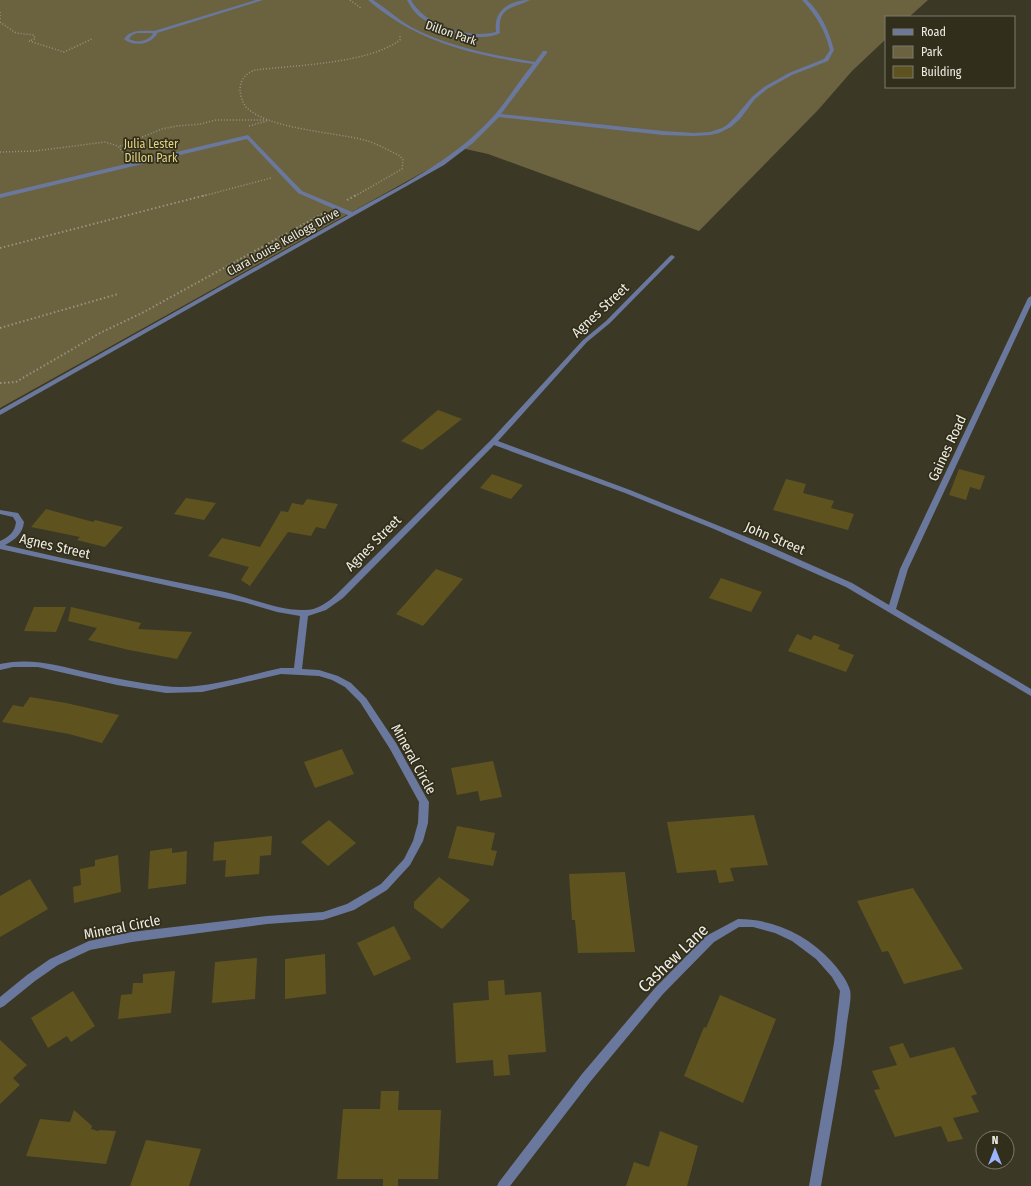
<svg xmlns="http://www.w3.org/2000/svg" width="1031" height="1186" viewBox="0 0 1031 1186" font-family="'Fira Sans Condensed',sans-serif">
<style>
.green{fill:#6b633f}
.building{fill:#5e531f}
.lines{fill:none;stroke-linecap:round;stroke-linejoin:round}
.path-far1{stroke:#969384;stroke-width:1.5;stroke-dasharray:1 2;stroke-linecap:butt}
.path{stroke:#969384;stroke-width:2;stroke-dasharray:1.5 2.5;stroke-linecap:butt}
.service{fill:#6b789d;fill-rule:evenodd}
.minor{fill:#6b789d;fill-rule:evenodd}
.labels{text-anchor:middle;stroke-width:3.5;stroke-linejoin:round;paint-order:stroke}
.far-street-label{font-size:12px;fill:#f0eee3;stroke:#312e1c}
.far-park-label{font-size:12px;fill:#e5d384;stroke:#312e1c}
.street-label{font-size:14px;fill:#f0eee3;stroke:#312e1c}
.near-street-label{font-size:17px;fill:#f0eee3;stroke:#312e1c}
</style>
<rect width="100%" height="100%" fill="#3c3826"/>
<path class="green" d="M0 0H928L909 17H886V39L852 71 818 110 699 231 488 154 461 148 436 165 0 408Z"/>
<path class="building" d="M438 410 462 419 422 450 401 441Z
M959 469 985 476 980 490 970 487 966 500 949 495Z
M492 474 523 485 511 499 480 488Z
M786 479 806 484 803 493 834 501 831 508 854 514 848 530 773 510Z
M186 498 216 503 204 520 174 514Z
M307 499 338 504 325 529 316 527 311 536 288 532 250 586 241 580 249 567 208 556 222 538 260 547 281 511 288 512 292 503 303 505Z
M46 509 93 522 95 520 123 527 105 547 77 540 80 537 31 527Z
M436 569 463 579 423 626 396 614Z
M721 578 762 592 751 612 709 598Z
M34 607H66L56 632 24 631Z
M71 607 141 623 138 629 192 632 177 659 129 650 88 640 97 628 68 621Z
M797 634 811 640 814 635 840 645 838 649 854 655 846 672 788 651Z
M30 697 66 703 119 715 102 743 69 734 2 722 13 705 23 707Z
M342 749 354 774 315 788 304 762Z
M493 761 502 797 480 801 478 791 457 795 451 768Z
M754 815 768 865 730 868 734 881 719 883 716 870 677 873 667 822Z
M329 820 356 843 328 866 301 842Z
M457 826 495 833 491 850 497 851 493 866 448 858Z
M272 836 271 855 260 856 259 874 225 877 226 860 213 861 214 842Z
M172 848V853L187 851 186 884 148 889 150 851Z
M118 855 121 892 74 903 73 887 81 885 80 869 95 866V860Z
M625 872 635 952 578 953 575 920H572L569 874Z
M439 877 470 900 442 929 414 908V902Z
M30 879 48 909 0 937V896Z
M913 888 963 969 904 984 888 951 882 952 857 901Z
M394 926 411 959 374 976 357 943Z
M325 954 326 994 285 999V959Z
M257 958 255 999 212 1003 215 962Z
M175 971 171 1013 118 1019 121 995 132 994 133 983H143V974Z
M504 980 505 995 541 992 546 1052 508 1055 510 1075 494 1076 493 1060 456 1063 453 1003 489 1000 488 981Z
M73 991 95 1026 71 1042 67 1036 48 1048 31 1018Z
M720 995 776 1019 743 1103 684 1076 704 1027 706 1028Z
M0 1040 27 1065 13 1078 20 1085 0 1104Z
M903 1043 910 1058 954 1047 977 1094 971 1096 979 1112 953 1118 963 1139 948 1142 941 1126 895 1137 874 1090 880 1089 872 1071 897 1065 889 1047Z
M381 1091H399L398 1110H441L438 1179H398V1186H383V1179H337L343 1109H380Z
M74 1110 92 1126 91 1129 98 1131 100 1130 116 1131 106 1164 26 1156 40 1119 70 1122Z
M660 1131 698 1146 687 1186H626L634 1162 649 1167Z
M146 1140 201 1149 189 1186H130Z"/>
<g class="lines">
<path class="path-far1" d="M350 0 362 9
M0 12V19
M0 22 16 33 34 35 35 39 29 41 64 52 92 39
M249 126 267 121
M120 146 162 129 177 126 200 124 216 120H269
M0 152 35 151 105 142 118 146 125 155
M203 196 271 178
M355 196 402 169 403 160 400 156C388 150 376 143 364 140 334 132 267 129 246 107 242 102 240 94 240 88 241 78 247 73 255 70 296 65 367 64 400 40V34"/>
<path class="path" d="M347 200 356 195
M0 248 206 195
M0 328 118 294
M0 383 16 382 100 333 142 313 322 214"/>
<path class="service" d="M407 0H411C425 26 468 39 496 32 493 10 510 0 530 0 513 9 497 6 500 33 480 44 438 30 420 17 414 12 411 7 407 0Z"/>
<path class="minor" d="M256 0H263L157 33V34C150 45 134 47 124 39 131 29 142 31 154 31ZM137 33H152L153 34C147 42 137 43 129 39L132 35Z
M368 0H373C386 8 397 19 411 27 449 47 492 55 535 62L543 51H547V53L501 114 663 131 694 133 710 132 722 128 727 125 736 116 752 97 764 87 789 73 824 59 830 50C825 30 816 15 802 0H807C821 13 829 31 834 50L828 61 792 75 767 89 755 99 740 119 731 127 719 133 710 135 694 136 663 135 499 117 473 143 444 165 0 415V410L348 215 298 193 247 139 0 198V194L248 135 302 191 352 212C400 186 450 162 488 122 505 105 517 83 533 64 472 55 415 41 368 0Z
M672 255 675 257 674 258 610 323 587 342 498 441 630 490 764 544 852 583 889 605 900 569 1028 298 1031 296V305L908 569 896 609 1031 689V696L846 587 714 529 625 493 494 445 343 598 326 610 308 616 302 669 319 670 338 676 351 683 366 698 396 743 427 799 429 802 428 823 423 841 410 865 387 890 354 910 323 920 267 924 132 942 90 950 58 965 35 981 4 1006 0 1008V997L27 975 50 959 89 941 132 932 267 916 323 912 347 904 381 884 404 859 413 841 418 823 419 802 390 749 360 702 345 687 332 680 319 676 281 674 202 692 166 693 117 685 38 667H13L0 670V664C32 657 59 666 90 673 114 678 139 683 164 686 201 691 245 676 281 668H294L300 616 277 612 243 602 0 549V541C9 537 15 532 16 522L13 517 0 514V510L18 513 24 522C23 533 15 540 5 545 78 562 152 577 225 592 251 598 279 611 305 610 318 610 328 602 337 594L491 440 583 340 606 321 670 256Z
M738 919C774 919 808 935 832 962 839 970 847 980 850 990 852 997 848 1015 847 1023 841 1078 830 1132 821 1186H809L834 1043 840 991 832 977 816 959 792 941 775 933 753 927H739L714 942 663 994 590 1082 510 1186H497L499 1182 582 1074 655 988 706 936Z"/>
</g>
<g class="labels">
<g class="far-street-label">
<text transform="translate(451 33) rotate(19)" y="4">Dillon Park</text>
<text transform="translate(283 242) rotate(-29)" y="4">Clara Louise Kellogg Drive</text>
</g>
<g class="far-park-label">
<text x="151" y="148">Julia Lester<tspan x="151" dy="14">Dillon Park</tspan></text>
</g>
<g class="street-label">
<text transform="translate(600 310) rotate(-43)" y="5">Agnes Street</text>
<text transform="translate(947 448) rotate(-65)" y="5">Gaines Road</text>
<text transform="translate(775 538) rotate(23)" y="5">John Street</text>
<text transform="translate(373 543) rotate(-45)" y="5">Agnes Street</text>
<text transform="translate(55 546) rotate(13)" y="5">Agnes Street</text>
<text transform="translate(414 759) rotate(61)" y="5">Mineral Circle</text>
<text transform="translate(122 927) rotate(-11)" y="5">Mineral Circle</text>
</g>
<g class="near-street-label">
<text transform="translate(673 958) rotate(-44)" y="6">Cashew Lane</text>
</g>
</g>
<rect x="885" y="16" width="130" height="72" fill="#312e1c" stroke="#7d7b6c"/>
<rect x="893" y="29" width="20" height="6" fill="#6b789d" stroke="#7d7b6c"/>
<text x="921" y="36" font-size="12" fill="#f0eee3">Road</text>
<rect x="893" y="46" width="20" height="12" fill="#6b633f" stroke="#7d7b6c"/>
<text x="921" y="56" font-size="12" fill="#f0eee3">Park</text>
<rect x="893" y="66" width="20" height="12" fill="#5e531f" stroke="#7d7b6c"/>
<text x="921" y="76" font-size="12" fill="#f0eee3">Building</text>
<g transform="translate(995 1150)"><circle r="19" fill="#312e1c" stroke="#7d7b6c"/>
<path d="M0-3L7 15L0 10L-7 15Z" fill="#9cb4fd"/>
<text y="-6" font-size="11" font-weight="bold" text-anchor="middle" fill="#f0eee3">N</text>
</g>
</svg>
